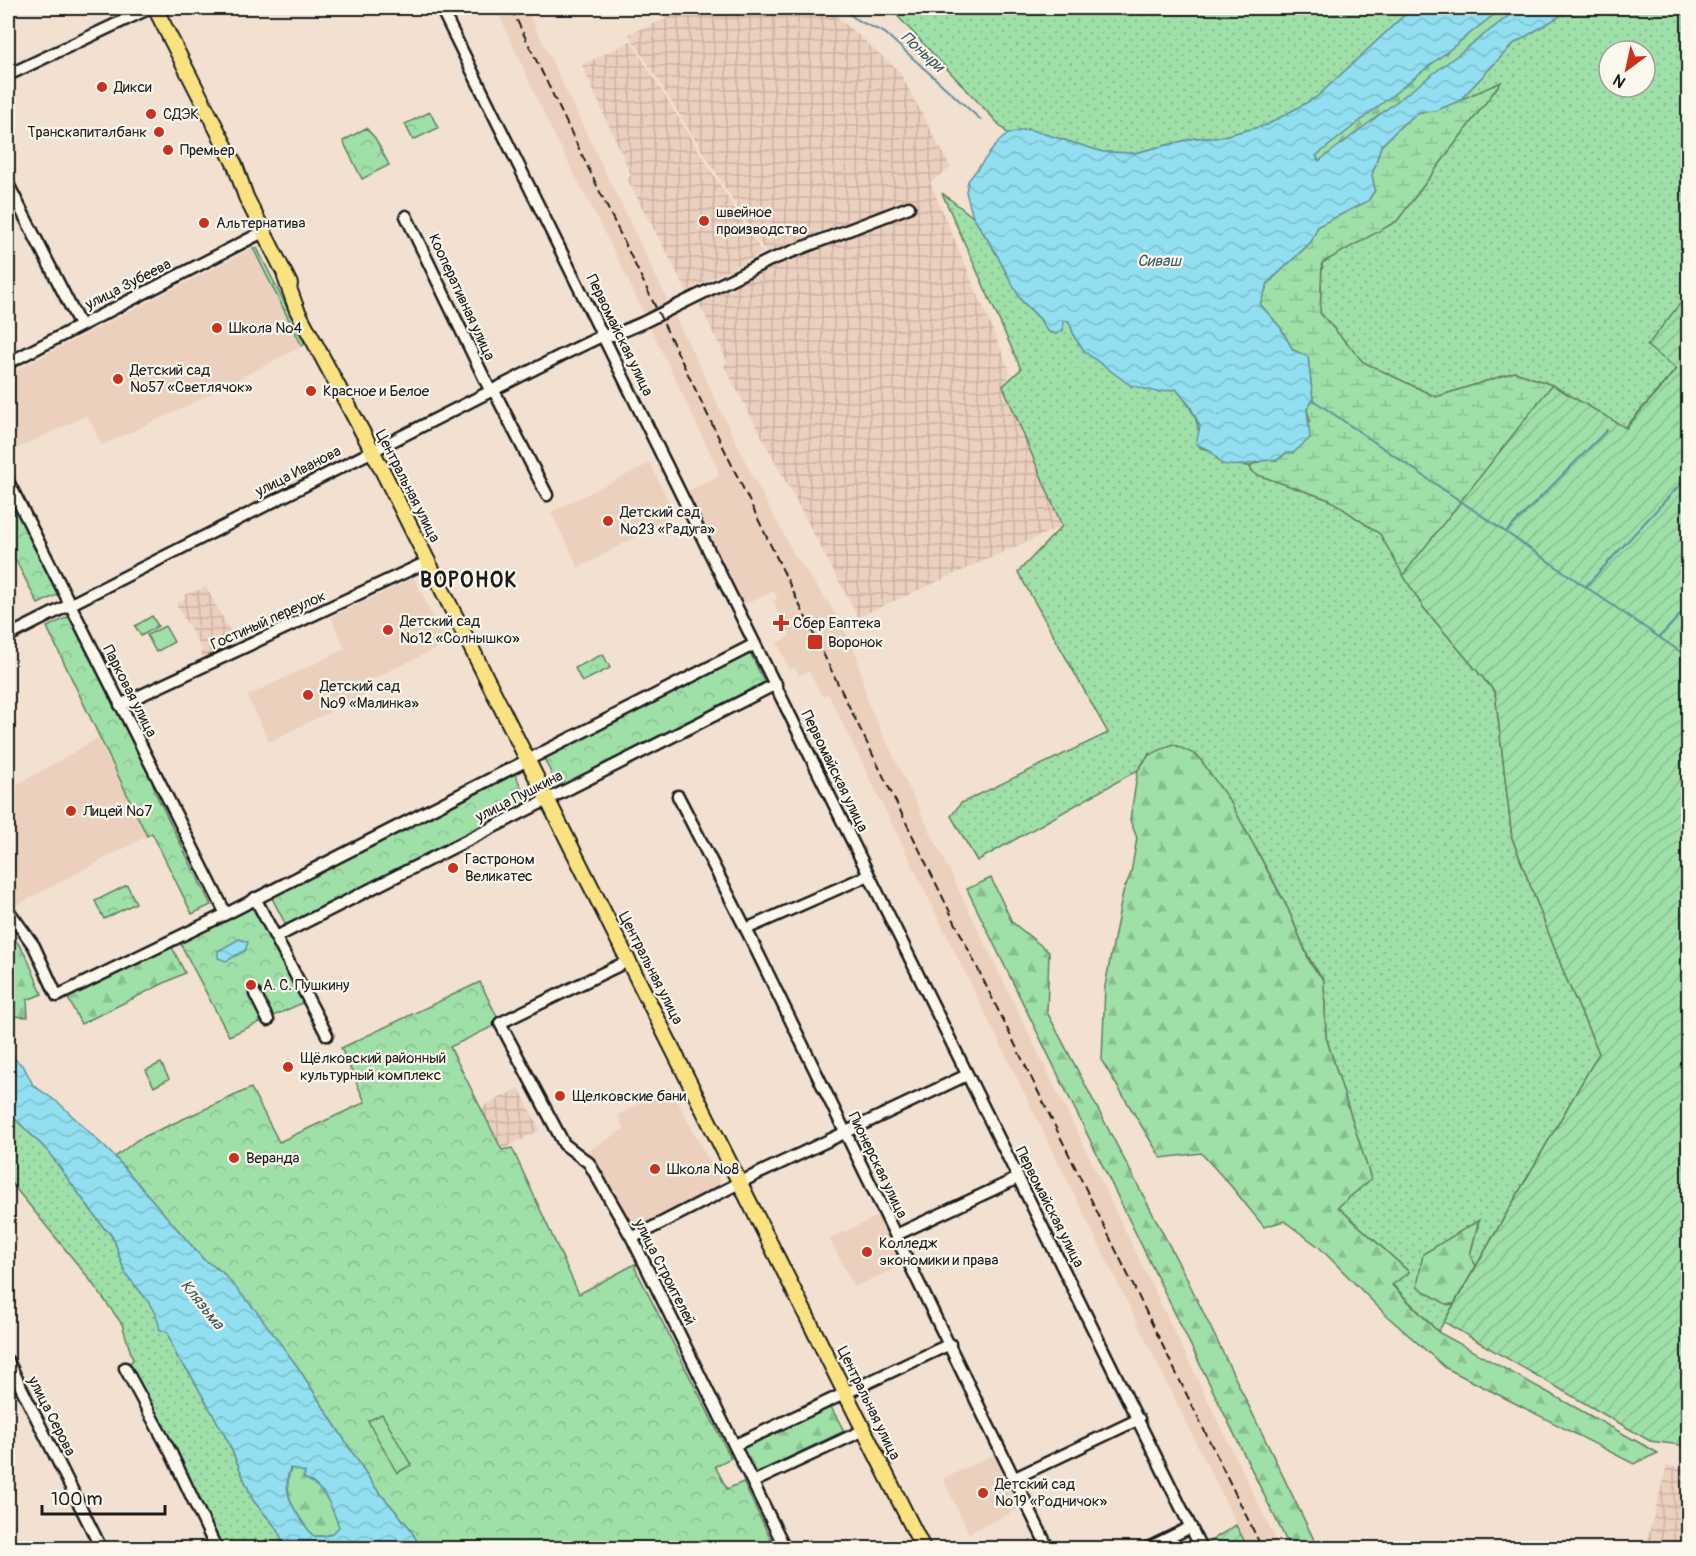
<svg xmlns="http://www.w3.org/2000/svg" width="1696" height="1556" viewBox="0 0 1696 1556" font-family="Pangolin,sans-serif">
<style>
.built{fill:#ecd0be}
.industrial{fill:url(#industrial-grid)}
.grass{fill:url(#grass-dots);stroke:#5e7e62;stroke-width:1.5;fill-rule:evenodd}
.forest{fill:url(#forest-firs);stroke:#5e7e62;stroke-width:1.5}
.wetland{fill:url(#wetland-marsh);stroke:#5e7e62;stroke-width:1.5}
.park{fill:url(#park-crowns);stroke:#5e7e62;stroke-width:1.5}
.garden{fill:url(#garden-furrows);stroke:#5e7e62;stroke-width:1.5}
.pitch{fill:#9fdfa8;stroke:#5e7e62;stroke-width:1.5}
.water{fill:url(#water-waves);stroke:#62919b;stroke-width:1.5;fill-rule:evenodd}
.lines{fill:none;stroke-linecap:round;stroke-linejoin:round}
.stream{stroke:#62919b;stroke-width:2}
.minor-casing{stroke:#1c1c1c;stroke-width:15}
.major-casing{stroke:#1c1c1c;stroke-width:18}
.minor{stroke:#fbf7ec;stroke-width:10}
.major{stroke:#f8e281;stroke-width:14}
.rail{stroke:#1c1c1c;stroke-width:2;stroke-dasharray:9 4.5;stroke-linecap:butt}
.poi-dot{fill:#c8321e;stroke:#fbf7ec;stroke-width:2}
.labels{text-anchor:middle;stroke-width:4.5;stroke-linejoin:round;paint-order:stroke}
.poi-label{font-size:15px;fill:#1c1c1c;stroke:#fbf7ec;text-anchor:start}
.street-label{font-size:15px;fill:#1c1c1c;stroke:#fbf7ec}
.water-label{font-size:16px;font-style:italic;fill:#3f565c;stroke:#fbf7ec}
.district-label{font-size:21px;font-weight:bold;letter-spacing:1.5px;fill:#1c1c1c;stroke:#fbf7ec}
</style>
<defs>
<pattern id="industrial-grid" width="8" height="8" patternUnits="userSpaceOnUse" patternTransform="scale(1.5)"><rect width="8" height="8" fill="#ecd0be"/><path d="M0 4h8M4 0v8" fill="none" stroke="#cab2a3"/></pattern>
<pattern id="grass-dots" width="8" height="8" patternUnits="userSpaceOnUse" patternTransform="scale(1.5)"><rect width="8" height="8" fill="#9fdfa8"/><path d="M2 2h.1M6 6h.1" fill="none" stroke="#88bf90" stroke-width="1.8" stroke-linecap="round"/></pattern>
<pattern id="forest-firs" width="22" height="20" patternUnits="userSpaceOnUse" patternTransform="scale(1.5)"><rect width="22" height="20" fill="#9fdfa8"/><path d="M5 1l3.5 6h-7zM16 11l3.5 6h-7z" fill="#88bf90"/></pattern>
<pattern id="wetland-marsh" width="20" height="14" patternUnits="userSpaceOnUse" patternTransform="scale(1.5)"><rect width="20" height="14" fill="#9fdfa8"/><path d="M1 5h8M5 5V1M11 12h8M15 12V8" fill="none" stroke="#88bf90"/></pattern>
<pattern id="park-crowns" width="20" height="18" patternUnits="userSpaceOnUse" patternTransform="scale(1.5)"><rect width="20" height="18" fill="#9fdfa8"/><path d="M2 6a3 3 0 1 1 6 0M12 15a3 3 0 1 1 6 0" fill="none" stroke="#88bf90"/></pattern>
<pattern id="garden-furrows" width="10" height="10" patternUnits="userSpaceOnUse" patternTransform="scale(1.5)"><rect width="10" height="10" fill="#9fdfa8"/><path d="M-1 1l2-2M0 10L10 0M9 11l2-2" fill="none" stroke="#88bf90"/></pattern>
<pattern id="water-waves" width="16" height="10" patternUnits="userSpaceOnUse" patternTransform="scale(1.5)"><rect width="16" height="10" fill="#91dff0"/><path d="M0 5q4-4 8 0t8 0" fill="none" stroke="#7cbfcd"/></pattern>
</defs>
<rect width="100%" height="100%" fill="#f2e0d1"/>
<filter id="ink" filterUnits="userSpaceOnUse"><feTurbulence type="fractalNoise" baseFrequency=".0167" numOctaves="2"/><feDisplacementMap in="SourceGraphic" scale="12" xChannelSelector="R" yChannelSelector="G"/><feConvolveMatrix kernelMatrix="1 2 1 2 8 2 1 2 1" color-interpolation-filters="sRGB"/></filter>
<g filter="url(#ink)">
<path class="built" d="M496 8H526L752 475 794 554 838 617 857 656 868 704 1280 1548H1248L828 694 822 696 809 671 799 675 795 668 790 670 777 643 790 636 773 601 777 599 774 591 744 604 688 491 719 476 717 467 614 251 550 127Z
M253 248 302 346 181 409 102 445 87 415 8 453V374Z
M650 463 675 515 579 568 551 512Z
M414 578 446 644 364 683 368 693 269 742 247 696 345 649 331 617Z
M98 738 147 836 17 905 8 894V790Z
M670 1087 722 1185 634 1231 586 1152 624 1129 618 1115Z
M880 1215 904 1265 854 1287 830 1239Z
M997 1453 1023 1507 969 1533 943 1479Z"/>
<path class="industrial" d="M691 8H827L899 71 951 168 930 182 1011 373 1003 386 1062 526 858 617 728 373 724 365 728 363 696 297 770 259 629 34Z
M631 41 762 253 687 291 627 179 631 175 582 65Z
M206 587 230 631 229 635 232 642 203 658 200 652 202 650 176 604 185 599 184 595Z
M519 1088 540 1130 502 1150 480 1108Z
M1667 1465 1688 1471V1548H1645Z"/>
<path class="grass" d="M890 8H1412L1317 97 1267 125 1216 138H1195L1135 153 1103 152 1028 129 1008 134Z
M1569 8H1688V210L1684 209V230L1688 231V298L1686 296 1677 368 1625 428 1552 385 1515 372 1436 397 1363 362 1320 313 1322 262 1397 221 1500 83 1459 101 1513 44 1560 16ZM1609 51H1645V87H1609Z
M942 193 973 217 992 246 1021 300 1040 319 1047 331 1056 334 1063 330 1062 321H1069L1075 338 1157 392 1176 389C1193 409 1200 420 1200 448L1210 450 1222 464 1249 466 1255 474 1330 500 1380 534 1423 607 1495 692 1512 838 1566 978 1599 1053 1476 1266 1470 1255 1479 1221 1446 1304H1454L1438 1332 1392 1284 1409 1272 1338 1207 1370 1179 1326 1037 1324 980C1305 958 1299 932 1287 907 1260 854 1231 804 1198 756L1149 754 1138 770 977 861 951 816 961 803 1108 733 1018 572 1062 526 1003 386 1021 369Z
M253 248H257L305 344 302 346Z
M8 1112 47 1150 104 1228C120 1238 117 1264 129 1278 142 1293 157 1309 160 1329L167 1332 178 1359 189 1372 227 1439 253 1500 278 1530 285 1548H216L125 1368 133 1360 122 1324 87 1276 8 1179Z"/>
<path class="forest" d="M1502 8H1519L1320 161 1315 156Z
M1173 744 1198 756 1231 803 1288 909 1311 965 1324 980 1326 1037 1371 1179 1338 1207 1409 1272 1392 1285 1438 1332 1658 1453 1634 1464 1446 1368 1388 1317 1319 1247 1284 1221 1264 1227 1231 1186 1201 1153 1161 1158 1102 1061 1105 986 1123 892 1131 873 1137 838 1130 820 1138 770 1149 755Z
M991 878 1012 922 1049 952 1047 1012 1187 1279 1318 1548H1290L967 889Z
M8 929 26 955 42 994 27 1000 28 1017 8 1016Z
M172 947 185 973 81 1024 68 998Z
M1479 1220 1470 1255 1476 1266 1454 1304H1446L1417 1287 1423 1254Z
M831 1407 844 1431 754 1474 741 1448Z
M291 1468 306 1472 304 1478C326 1487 332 1507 340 1527 331 1536 325 1537 313 1536 298 1516 280 1495 291 1468Z"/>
<path class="wetland" d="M1501 82 1397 221 1322 263 1320 313 1363 362 1436 397 1515 372 1552 385 1450 551 1403 575 1380 534 1330 500 1255 474 1249 466 1264 460H1277L1286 453 1310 421 1307 409 1313 400 1308 357 1293 350 1280 327 1260 304 1268 283 1311 242 1318 226 1368 201 1375 190 1372 175 1381 146 1404 123 1420 112 1435 111Z"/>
<path class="park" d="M430 112 438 128 413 140 405 124Z
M366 128 375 138 389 165 362 179 343 141Z
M8 492 59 594 38 604 8 545Z
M70 616 156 781 155 792 211 905 192 914 152 833 147 836 47 627Z
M152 616 158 626 141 636 135 626Z
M750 653 767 687 559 790 544 758Z
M603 654 610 668 582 682 575 668Z
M515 774 528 802 286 925 271 896Z
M127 885 136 903 104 919 95 901Z
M255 898 309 1000 229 1036 177 937Z
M480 982 500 1023 450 1047 502 1150 512 1148 579 1294 637 1263 635 1268 731 1458 715 1466 727 1489 743 1482 775 1548H421L409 1527 374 1486 297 1366 222 1272 203 1259 115 1157 137 1140 251 1088 279 1142 357 1106 365 1102 341 1048Z
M161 1063 169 1079 154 1087 146 1070Z"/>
<path class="garden" d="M1686 296 1688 298V1446L1650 1441 1444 1322 1599 1053 1566 978 1512 838 1495 692 1423 607 1403 575 1552 385 1626 428 1677 369 1647 346Z
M1236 1525 1248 1548H1210L1207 1543Z"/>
<path class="pitch" d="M165 626 174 642 156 652 147 635Z
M382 1414 411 1465 397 1473 368 1421Z"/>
<path class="water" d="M1412 8H1502L1316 156 1319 161 1519 8H1569L1560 16 1513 44 1459 101 1435 111 1420 112 1404 123 1381 146 1372 175 1375 190 1368 201 1318 226 1311 242 1268 283 1260 304 1280 327 1293 350 1308 357 1313 400 1307 409 1310 438 1293 453H1286L1277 460C1256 459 1244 469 1222 464L1210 450 1196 444 1200 426 1190 406 1176 389 1157 392 1130 385 1085 352 1075 338 1069 321H1063V330L1056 334 1047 331 1040 319 1021 300 992 246 973 217 966 192 968 181 998 142 1008 134 1028 129 1103 152 1135 153 1195 138H1216L1267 125 1317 97Z
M239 939 248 942 245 951 226 961 218 958V951Z
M8 1053 24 1067 33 1085 60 1104 115 1157 203 1259 222 1272 257 1312 297 1366 374 1486 409 1527 421 1548H285L278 1530 253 1500 227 1439 189 1372 178 1359 167 1332 160 1330C157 1309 142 1293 129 1278 117 1264 120 1238 104 1228L47 1150 8 1112ZM290 1468 305 1472 304 1478C325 1487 332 1507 339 1527 331 1536 325 1537 313 1536 298 1516 280 1495 290 1468Z"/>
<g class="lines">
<path class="stream" d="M843 8 857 20 885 33 981 120
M1313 400 1688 657
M1506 532 1607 430
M1586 586 1688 476
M1660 637 1688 606"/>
<g class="minor-casing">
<path id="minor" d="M441 8 1201 1548
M8 75 146 10
M8 184 80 325
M406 216 490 390
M8 363 263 232
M493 389 547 495
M8 481 226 914
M8 636 562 355 604 335H614L642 323 770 260 909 207
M120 705 427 562
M678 796 750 937 1048 1548
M255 898 327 1035
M8 910 34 946 57 996 226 914 755 644
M746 929 869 875
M276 937 776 684
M628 961 500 1023 564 1144 589 1163 632 1238 785 1548
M255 994 268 1020
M896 1235 1018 1178
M632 1238 751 1177 967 1075
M8 1361 101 1548
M125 1368 171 1453 216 1548
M735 1445 950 1344
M1015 1478 1139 1419
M753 1482 864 1430
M1148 1548 1191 1527"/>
</g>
<g class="major-casing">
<path id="major" d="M155 8 235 165 246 197 290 284
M285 277 297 310 372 450 923 1548"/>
</g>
<use href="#minor" class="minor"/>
<use href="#major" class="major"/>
<path class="rail" d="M511 8 817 641 1262 1548"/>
</g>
</g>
<g class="poi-dot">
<circle cx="102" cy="87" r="6"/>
<circle cx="151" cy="114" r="6"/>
<circle cx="159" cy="132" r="6"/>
<circle cx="168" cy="150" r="6"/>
<circle cx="704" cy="221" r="6"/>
<circle cx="204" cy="223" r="6"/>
<circle cx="217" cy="328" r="6"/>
<circle cx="118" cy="379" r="6"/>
<circle cx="311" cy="391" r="6"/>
<circle cx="608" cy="521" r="6"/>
<path d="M778 614h6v6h6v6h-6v6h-6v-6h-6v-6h6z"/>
<circle cx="388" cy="630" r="6"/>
<rect x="807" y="634" width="16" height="16" rx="3"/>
<circle cx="308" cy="695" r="6"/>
<circle cx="71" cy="811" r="6"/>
<circle cx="453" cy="868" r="6"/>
<circle cx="251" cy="985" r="6"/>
<circle cx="288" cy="1067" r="6"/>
<circle cx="560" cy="1096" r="6"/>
<circle cx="234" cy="1158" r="6"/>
<circle cx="655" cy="1169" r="6"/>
<circle cx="867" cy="1252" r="6"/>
<circle cx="983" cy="1493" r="6"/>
</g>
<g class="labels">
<g class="poi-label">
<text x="114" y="92">Дикси</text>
<text x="163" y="119">СДЭК</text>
<text x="147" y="137" text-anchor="end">Транскапиталбанк</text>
<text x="180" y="155">Премьер</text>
<text x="716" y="217">швейное<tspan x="716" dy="17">производство</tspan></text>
<text x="216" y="228">Альтернатива</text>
<text x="229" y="333">Школа №4</text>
<text x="130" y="375">Детский сад<tspan x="130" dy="17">№57 «Светлячок»</tspan></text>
<text x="323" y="396">Красное и Белое</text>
<text x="620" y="517">Детский сад<tspan x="620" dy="17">№23 «Радуга»</tspan></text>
<text x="400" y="626">Детский сад<tspan x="400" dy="17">№12 «Солнышко»</tspan></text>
<text x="793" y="628">Сбер Еаптека</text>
<text x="828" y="647">Воронок</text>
<text x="320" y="691">Детский сад<tspan x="320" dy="17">№9 «Малинка»</tspan></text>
<text x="83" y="816">Лицей №7</text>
<text x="465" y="864">Гастроном<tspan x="465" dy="17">Великатес</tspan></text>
<text x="263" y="990">А. С. Пушкину</text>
<text x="300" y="1063">Щёлковский районный<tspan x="300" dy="17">культурный комплекс</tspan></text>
<text x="572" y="1101">Щелковские бани</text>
<text x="246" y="1163">Веранда</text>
<text x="667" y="1174">Школа №8</text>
<text x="879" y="1248">Колледж<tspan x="879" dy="17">экономики и права</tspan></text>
<text x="995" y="1489">Детский сад<tspan x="995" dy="17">№19 «Родничок»</tspan></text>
</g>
<g class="street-label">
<text transform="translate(128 284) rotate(-27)" y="5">улица Зубеева</text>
<text transform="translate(462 297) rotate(65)" y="5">Кооперативная улица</text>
<text transform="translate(620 335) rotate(64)" y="5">Первомайская улица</text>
<text transform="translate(298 471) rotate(-27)" y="5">улица Иванова</text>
<text transform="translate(408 486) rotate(63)" y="5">Центральная улица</text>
<text transform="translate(268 620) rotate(-24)" y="5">Гостиный переулок</text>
<text transform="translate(130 691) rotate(63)" y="5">Парковая улица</text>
<text transform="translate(835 771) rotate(64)" y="5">Первомайская улица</text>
<text transform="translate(519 796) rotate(-27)" y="5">улица Пушкина</text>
<text transform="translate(651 968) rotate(63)" y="5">Центральная улица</text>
<text transform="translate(878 1165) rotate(64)" y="5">Пионерская улица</text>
<text transform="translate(1050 1207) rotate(63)" y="5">Первомайская улица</text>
<text transform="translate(665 1272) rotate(63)" y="5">улица Строителей</text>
<text transform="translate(869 1403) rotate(64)" y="5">Центральная улица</text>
<text transform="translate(52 1416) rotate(63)" y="5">улица Серова</text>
</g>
<g class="water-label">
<text transform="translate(923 51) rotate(42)" y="6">Поныри</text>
<text x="1159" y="266">Сиваш</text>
<text transform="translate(203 1304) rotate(51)" y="6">Клязьма</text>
</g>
<g class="district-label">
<text x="469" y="587">ВОРОНОК</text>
</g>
</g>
<rect width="1696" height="1556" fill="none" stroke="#fbf7ec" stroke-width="30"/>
<rect x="15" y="15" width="1666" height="1526" fill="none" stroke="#1c1c1c" stroke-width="2" filter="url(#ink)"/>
<g transform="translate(1627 69) rotate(213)"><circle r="28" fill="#fbf7ec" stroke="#a29f99" stroke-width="1.5"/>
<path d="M0-4.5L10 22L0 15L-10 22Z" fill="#c8321e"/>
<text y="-9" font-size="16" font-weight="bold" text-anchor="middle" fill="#1c1c1c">N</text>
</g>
<path d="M42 1505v9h123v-9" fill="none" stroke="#1c1c1c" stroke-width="3"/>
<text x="51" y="1505" font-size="18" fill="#1c1c1c" stroke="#fbf7ec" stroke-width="4.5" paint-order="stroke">100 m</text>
</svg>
